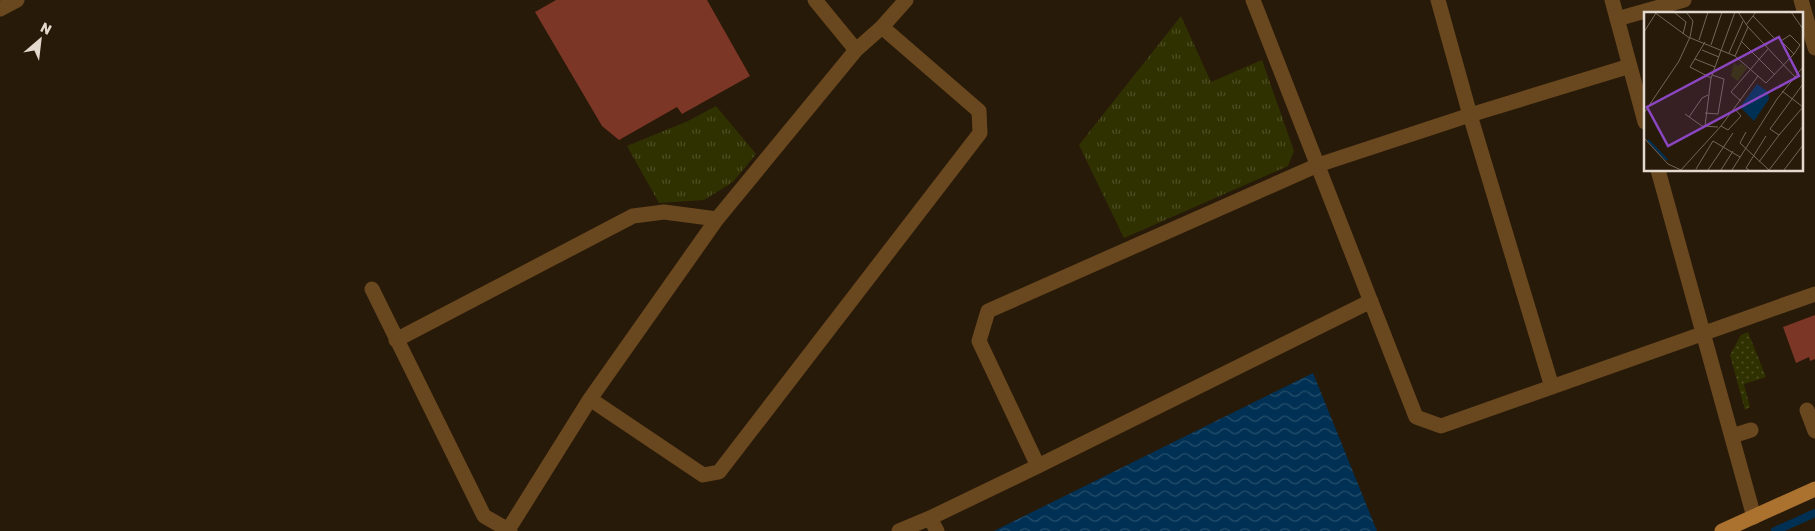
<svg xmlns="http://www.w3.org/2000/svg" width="1815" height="531" viewBox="0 0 1815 531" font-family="Rubik,sans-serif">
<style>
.grass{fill:url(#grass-dots)}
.park{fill:url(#park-tufts)}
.water{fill:url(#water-waves)}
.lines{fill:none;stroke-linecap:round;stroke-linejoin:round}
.stream{stroke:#003154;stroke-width:8}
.building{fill:#7b3626}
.minor{stroke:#69471f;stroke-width:15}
.major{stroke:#ab722f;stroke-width:15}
.inset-river{fill:none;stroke:#003154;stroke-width:2.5}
.inset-road{fill:none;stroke:#736658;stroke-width:1}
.view{fill:#8b46c1;fill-opacity:0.15;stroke:#8b46c1;stroke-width:2.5}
.inset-edge{fill:none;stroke:#e3d9ce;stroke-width:2.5}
</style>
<defs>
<pattern id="grass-dots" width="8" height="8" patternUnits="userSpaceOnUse" patternTransform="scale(1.25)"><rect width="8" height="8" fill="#303100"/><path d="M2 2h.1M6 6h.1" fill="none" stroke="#4e4e24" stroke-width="1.8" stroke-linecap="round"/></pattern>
<pattern id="park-tufts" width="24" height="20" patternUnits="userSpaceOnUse" patternTransform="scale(1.25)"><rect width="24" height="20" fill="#303100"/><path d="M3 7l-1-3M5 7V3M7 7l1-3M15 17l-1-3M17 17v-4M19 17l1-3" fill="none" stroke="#4e4e24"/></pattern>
<pattern id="water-waves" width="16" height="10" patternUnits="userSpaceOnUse" patternTransform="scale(1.25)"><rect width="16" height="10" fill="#003154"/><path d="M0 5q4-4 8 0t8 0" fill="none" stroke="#254e6b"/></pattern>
</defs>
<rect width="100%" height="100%" fill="#281a09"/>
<path class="grass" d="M1748 332 1766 377 1744 384 1750 407 1745 410 1730 355 1741 335Z"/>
<path class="park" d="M1181 16 1211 82 1262 60 1294 151 1288 166 1124 238 1079 145Z
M716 106 756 154 733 182 704 200 659 203 627 146 688 121Z"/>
<path class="water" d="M1313 373 1377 531H994Z"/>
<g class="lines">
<path class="stream" d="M1775 531 1815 513"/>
</g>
<path class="building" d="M556 0H707L750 76 682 114 677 107 619 140 602 126 535 12Z
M1815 315V359L1810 361 1809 357 1796 363 1783 327Z"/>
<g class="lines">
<path class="minor" d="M815 0 856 50
M1253 0 1416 417 1441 426 1815 294
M1438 0 1470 115 1552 387
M1612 0 1645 122
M1801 0 1815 48
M0 9 17 0
M1617 19 1684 0
M1658 170 1754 517
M372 289 484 516 510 531
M396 340 633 216 664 212 717 219
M590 399 703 475 719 472 980 133 979 111 882 27
M1807 410 1815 431
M1732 436 1751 430
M1038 466 979 341 988 311 1318 165 1470 115 1630 66
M930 518 937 531
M508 530 590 399 717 219 856 50 882 27 906 0
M899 531 930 518 1038 466 1371 301"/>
<path class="major" d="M1722 531 1815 489"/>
</g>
<g transform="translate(1644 12)">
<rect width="159" height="159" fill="#281a09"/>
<path d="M90 51 94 54 97 51 103 56 94 69 87 64Z" fill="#303100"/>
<path d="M113 72 124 80 125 87 110 109 96 95Z" fill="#003154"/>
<path class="inset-river" d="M4 128 23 148"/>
<path class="inset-road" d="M10 0 44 25 91 44 122 71 150 42 133 25 121 34M30 0 42 10 39 22M94 0 104 15 151 65M147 0 159 17M109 4 130 26M102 13 112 0M0 20 12 1M55 28 64 0M97 29 131 63M137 29 146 23 156 33 150 42M61 30 46 55 67 66M67 33 78 0M58 38 75 45M85 41 99 9M91 44 104 15M51 47 71 55M138 79 159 95M97 89 87 80 124 37M0 101 35 49 46 25 49 9 42 0M61 101 74 102 80 67 68 63M41 102 58 114 74 115M45 105 58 86 64 83M61 114 67 66 91 0M77 114 84 118 97 104 91 97M102 120 96 131 125 158M135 123 159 95M0 126 24 152 37 158M115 150 135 123 126 117 159 72M52 157 69 129 96 145M37 158 77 114 114 64M64 158 89 121M77 158 89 139M88 158 133 87 159 55M105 158 102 156 122 124M125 158 159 114M140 158 159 133"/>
<path class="view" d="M135 25 155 64 24 134 3 95Z"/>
<rect width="159" height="159" class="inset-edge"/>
</g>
<g transform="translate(40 40) rotate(28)" stroke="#281a09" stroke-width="4" paint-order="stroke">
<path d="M0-4L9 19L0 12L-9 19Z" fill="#e3d9ce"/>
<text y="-8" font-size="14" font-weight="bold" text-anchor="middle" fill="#e3d9ce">N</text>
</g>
</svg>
